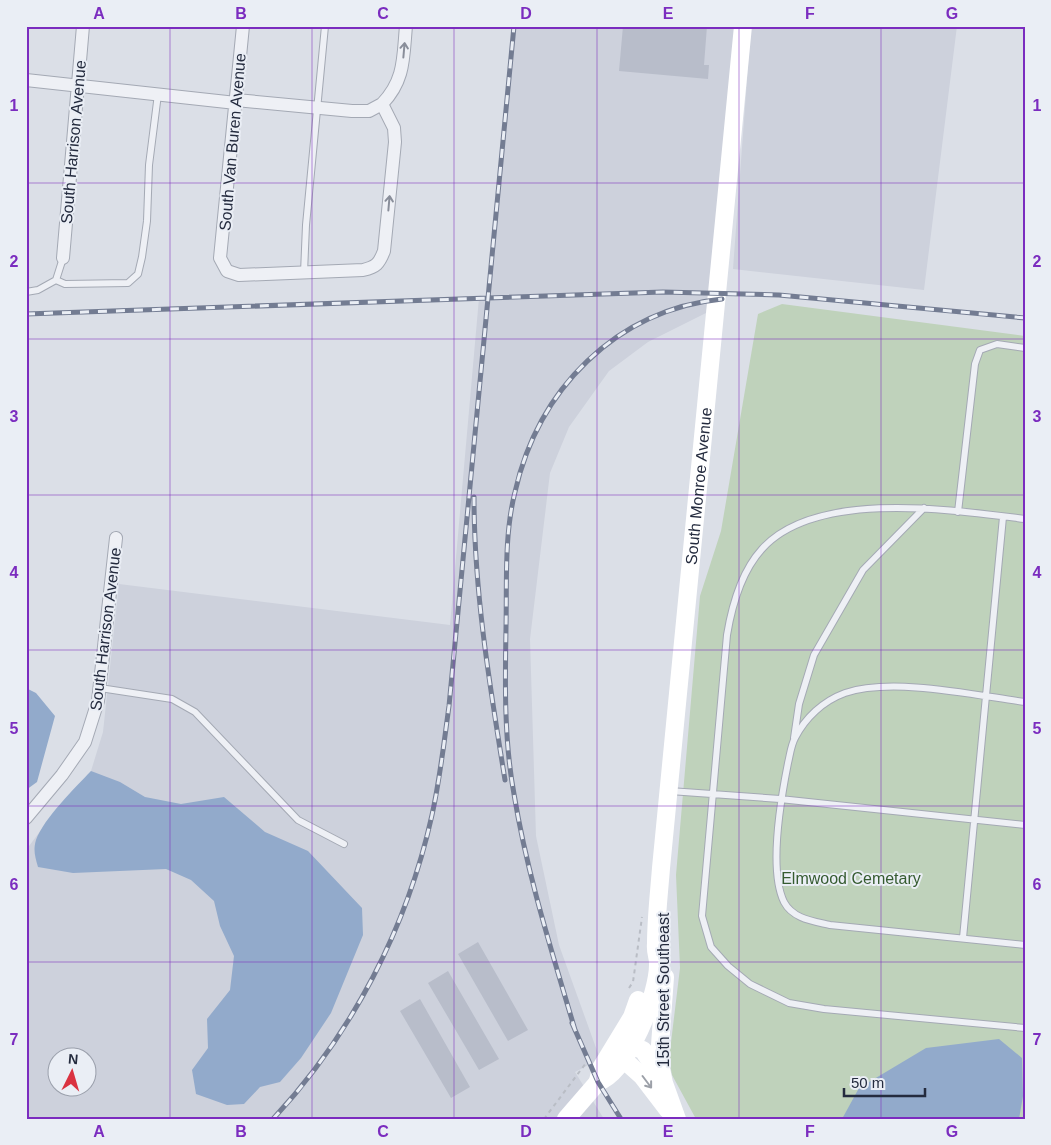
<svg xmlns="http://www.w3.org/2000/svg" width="1051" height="1145" viewBox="0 0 1051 1145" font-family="Helvetica,sans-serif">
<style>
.built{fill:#cdd1dc;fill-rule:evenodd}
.green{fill:#bfd2bb}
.water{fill:#92aacb}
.building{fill:#b8bdca}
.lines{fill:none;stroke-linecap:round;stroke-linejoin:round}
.lane-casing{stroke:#a4a9b4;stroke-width:8}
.street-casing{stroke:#a4a9b4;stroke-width:14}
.path{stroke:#b9bdc5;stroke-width:2;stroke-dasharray:4 4;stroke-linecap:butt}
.lane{stroke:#eef0f5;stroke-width:6}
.street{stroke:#eef0f5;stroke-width:12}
.secondary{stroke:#fff;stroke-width:18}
.rail-casing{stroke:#737c92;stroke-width:5}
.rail{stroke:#eaeef5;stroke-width:3;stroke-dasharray:9;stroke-linecap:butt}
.oneway{stroke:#898e9a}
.oneway2{stroke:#9ca0a8}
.grid{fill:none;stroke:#7b2cbf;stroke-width:1;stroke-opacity:0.55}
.labels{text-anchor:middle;stroke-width:4;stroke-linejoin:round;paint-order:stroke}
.street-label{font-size:16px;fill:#242b3e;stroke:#eaeef5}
.park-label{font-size:16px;fill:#355b30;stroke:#eaeef5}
.neatline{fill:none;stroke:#7b2cbf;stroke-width:2}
.grid-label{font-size:16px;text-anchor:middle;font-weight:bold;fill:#7b2cbf}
</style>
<rect width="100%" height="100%" fill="#dbdfe7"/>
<path class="built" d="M514 26H736L712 283 706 313 648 342 609 371 569 427 550 473 530 639 536 836 559 945 600 1059 575 1072 604 1119H26V850L60 805 91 771 103 732 119 584 450 625 479 298 488 297ZM58 1058H88V1088H58Z
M751 26H957L924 290 733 269Z"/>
<path class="green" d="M782 304 1025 336V1119H696L672 1075 669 1059 680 968 676 875 700 596 721 531 758 314Z"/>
<path class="water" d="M26 688 36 693 55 716 37 782 26 790Z
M91 771 120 782 145 797 181 804 224 797 265 832 308 851 362 908 363 935 331 1013 301 1058 280 1082 260 1087 244 1104 227 1105 196 1094 192 1070 208 1048 207 1019 230 990 234 956 220 926 214 901 191 880 166 869 73 873 38 867C35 857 33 850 36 840 44 818 75 788 91 771Z
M999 1039 1022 1058 1023 1096 1019 1119H842L859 1088 926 1048Z"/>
<path class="building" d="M623 26H707L704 65H709L708 79 619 71Z
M478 942 528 1030 508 1041 458 954Z
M448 971 499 1059 479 1070 428 983Z
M420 999 470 1087 451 1098 400 1011Z"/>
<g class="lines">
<g class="lane-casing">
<path id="lane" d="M304 273 306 225 325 26
M56 280 65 284 128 283 138 274 142 257 147 221 149 165 158 94
M26 292 38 290 56 280 63 258
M958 512 975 364 980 350 997 344 1025 348
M1025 519C953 510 816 489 762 549 741 572 732 605 727 635L702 916 711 947 728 966 750 984 789 1003 824 1009 1025 1028
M100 688 172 699 195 712 298 820 344 844
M1025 702C974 695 892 677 845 693 823 701 805 718 795 738 791 745 790 755 788 763 781 798 768 869 784 902 793 919 813 921 830 925L1025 945
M794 738 799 704 814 655 863 570 924 508
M670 791 780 799 1025 825
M963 938 1003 517"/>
</g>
<g class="street-casing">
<path id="street" d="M243 26 220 258 227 271 239 275 363 270C376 267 379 264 384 251L395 142 394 128 382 104C405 80 403 58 406 26
M26 80 236 103
M236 100 352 111H369L382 104
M63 258 83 26
M26 818 62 775 85 742 98 701 116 538"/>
</g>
<path class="path" d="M629 988 633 982 642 917
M544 1119 589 1059"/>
<use href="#lane" class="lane"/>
<use href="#street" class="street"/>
<g class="secondary">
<path d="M665 977 659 1059 664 1083 677 1119"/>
<path d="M621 1043 643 1050 660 1076"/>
<path d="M615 1052 642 1076 668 1110"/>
<path d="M598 1081 601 1068 632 1017 638 1000"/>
<path id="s1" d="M566 1119 598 1082C628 1072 659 993 658 963 658 957 655 951 656 944 656 919 659 894 661 868L743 26"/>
</g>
<g class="rail-casing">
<path id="rail" d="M26 314 663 292 779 295 1025 318
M474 497C474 592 490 687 505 780
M572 1023 598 1082 621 1119
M575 1030C552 952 527 874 514 794 504 740 505 683 506 628 507 584 504 535 515 492 538 390 615 310 722 299
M273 1119C352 1034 407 928 432 815 440 779 444 742 449 706L514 26"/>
</g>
<use href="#rail" class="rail"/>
</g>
<defs><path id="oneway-shaft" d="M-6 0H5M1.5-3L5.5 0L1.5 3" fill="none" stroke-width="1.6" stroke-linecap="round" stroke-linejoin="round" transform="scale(1.25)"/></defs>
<g class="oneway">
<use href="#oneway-shaft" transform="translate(404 50) rotate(-85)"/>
<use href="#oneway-shaft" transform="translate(389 203) rotate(-85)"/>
</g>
<use class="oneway2" href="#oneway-shaft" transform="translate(647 1082) rotate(53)"/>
<path class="grid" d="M170 26V1119M312 26V1119M454 26V1119M597 26V1119M739 26V1119M881 26V1119M26 183H1025M26 339H1025M26 495H1025M26 650H1025M26 806H1025M26 962H1025"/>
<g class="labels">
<g class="street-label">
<text transform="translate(73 142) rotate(-85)" y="6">South Harrison Avenue</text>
<text transform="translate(232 142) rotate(-85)" y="6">South Van Buren Avenue</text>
<text dy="6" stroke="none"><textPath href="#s1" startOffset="666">South Monroe Avenue</textPath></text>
<text transform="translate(105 629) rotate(-83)" y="6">South Harrison Avenue</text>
<text transform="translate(663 990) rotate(-90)" y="6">15th Street Southeast</text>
</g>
<g class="park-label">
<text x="851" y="884">Elmwood Cemetary</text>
</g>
</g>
<rect width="1051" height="1145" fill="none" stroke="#eaeef5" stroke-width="55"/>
<g transform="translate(72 1072) rotate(5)"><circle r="24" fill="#eaeef5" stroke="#9ba0ac"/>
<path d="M0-4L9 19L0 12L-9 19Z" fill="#da3240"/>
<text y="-8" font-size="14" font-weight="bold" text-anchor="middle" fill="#242b3e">N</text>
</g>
<path d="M844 1088v8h81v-8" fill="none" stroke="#242b3e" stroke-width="2.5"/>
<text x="851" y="1088" font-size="15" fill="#242b3e" stroke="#eaeef5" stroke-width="4" paint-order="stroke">50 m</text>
<rect x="28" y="28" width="996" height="1090" class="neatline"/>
<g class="grid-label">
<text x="99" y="19">A</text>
<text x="241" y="19">B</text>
<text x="383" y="19">C</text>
<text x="526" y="19">D</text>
<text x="668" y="19">E</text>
<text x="810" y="19">F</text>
<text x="952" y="19">G</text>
<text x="14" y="111">1</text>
<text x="1037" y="111">1</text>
<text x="14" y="267">2</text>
<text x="1037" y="267">2</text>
<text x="14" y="422">3</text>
<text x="1037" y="422">3</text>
<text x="14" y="578">4</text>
<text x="1037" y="578">4</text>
<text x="14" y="734">5</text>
<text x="1037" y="734">5</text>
<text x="14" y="890">6</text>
<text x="1037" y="890">6</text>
<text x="14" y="1045">7</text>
<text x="1037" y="1045">7</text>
<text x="99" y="1137">A</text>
<text x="241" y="1137">B</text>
<text x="383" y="1137">C</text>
<text x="526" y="1137">D</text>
<text x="668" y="1137">E</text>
<text x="810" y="1137">F</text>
<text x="952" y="1137">G</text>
</g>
</svg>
